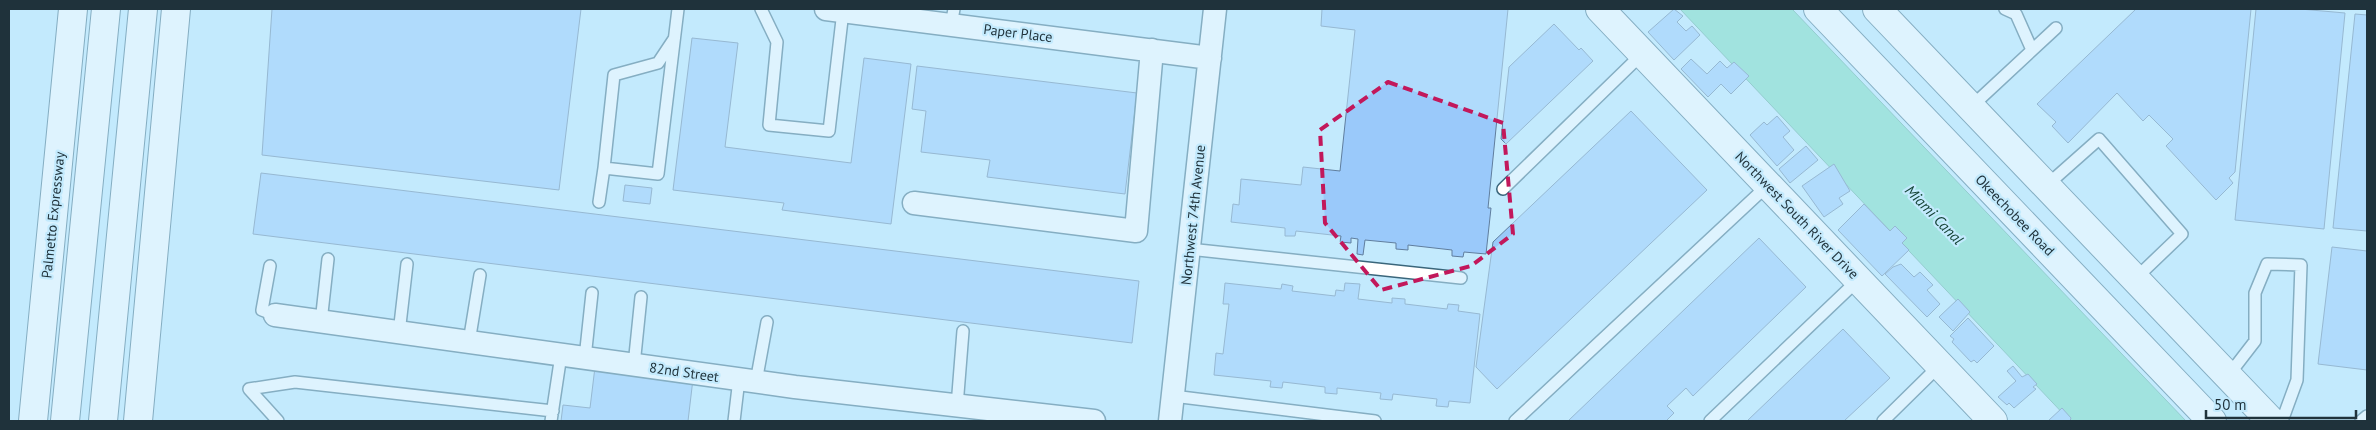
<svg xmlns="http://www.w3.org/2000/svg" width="2376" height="430" viewBox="0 0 2376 430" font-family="'PT Sans',sans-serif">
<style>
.water{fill:#78dcbb;stroke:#5da995}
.building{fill:#9ac9fa;stroke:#607e9e}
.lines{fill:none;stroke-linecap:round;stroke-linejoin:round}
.lane-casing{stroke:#3a667b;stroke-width:14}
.street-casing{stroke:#3a667b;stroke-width:25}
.secondary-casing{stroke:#3a667b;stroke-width:30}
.highway-casing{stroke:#3a667b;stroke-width:30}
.lane{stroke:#fff;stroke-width:11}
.street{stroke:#fff;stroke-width:22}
.secondary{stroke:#fff;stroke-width:28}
.highway{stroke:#fff;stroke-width:28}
.marked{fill:none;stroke:#c2185b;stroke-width:4;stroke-dasharray:10 6;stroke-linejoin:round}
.labels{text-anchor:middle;stroke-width:4.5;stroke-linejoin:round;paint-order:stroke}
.street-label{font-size:14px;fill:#1f323b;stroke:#c3eafd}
.water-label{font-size:15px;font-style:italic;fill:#113f31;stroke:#c3eafd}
</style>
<rect width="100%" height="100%" fill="#c3eafd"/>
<path class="water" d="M1680 9H1792L2186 421H2070Z"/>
<path class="building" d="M272 9H581L559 190 262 155Z
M1322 9H1508L1488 208H1491L1486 254 1464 252 1463 257 1452 256V250L1408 245V250L1396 249V243L1365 240 1363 255 1357 254 1358 239 1351 238V243L1340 242 1341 236 1296 231 1295 236H1285V228L1231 222 1233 204 1239 205 1241 179 1301 185 1303 167 1340 171 1355 30 1321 26Z
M1674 9 1683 16 1677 22 1686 31 1692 26 1700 35 1674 60 1648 32Z
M2136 9H2251L2235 172 2229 178 2233 183 2216 200 2166 146 2173 139 2149 115 2143 121 2117 93 2068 143 2052 126 2056 122 2037 104Z
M2256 9H2300L2345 13 2324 229 2235 220Z
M2355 14 2367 15V231L2333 228Z
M1554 24 1579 50 1581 48 1593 61 1506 144 1501 139 1509 67Z
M692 38 738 43 725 147 851 163 864 58 911 64 891 224 782 210 784 203 673 190Z
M1691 59 1707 74 1720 61 1727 68 1734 62 1749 76 1731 94 1721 84 1708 97 1681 69Z
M917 66 1137 93 1125 194 987 177 990 160 921 152 926 111 912 109Z
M1631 111 1707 190 1497 389 1476 367 1493 242Z
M1777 116 1790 131 1783 137 1794 150 1777 166 1750 135 1764 122 1767 125Z
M1806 146 1818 160 1790 183 1779 169Z
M1834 164 1850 191 1839 198 1843 204 1824 217 1802 186Z
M261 173 1139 281 1132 343 253 234Z
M625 185 652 188 650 204 623 201Z
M1864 204 1890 231 1895 226 1907 238 1902 243 1909 250 1882 276 1838 230Z
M1759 238 1806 287 1693 396 1686 388 1667 406 1674 413 1666 421H1568Z
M2332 247 2367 251V370L2318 364Z
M1901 264 1914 277 1920 272 1933 285 1927 290 1940 304 1927 317 1885 274 1893 267Z
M1225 283 1281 289 1282 284 1293 286 1292 291 1335 296 1336 290 1344 291 1345 283 1360 284 1358 299 1392 303V298L1405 299V304L1447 309 1448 304 1459 305 1458 311 1480 314 1470 403 1449 401 1448 407 1436 406 1437 399 1393 394 1392 400 1380 399 1381 393 1337 388V394L1325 393V387L1283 382 1282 388 1270 387 1271 381 1214 375 1216 353 1223 354 1229 304H1223Z
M1958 299 1970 312 1953 331 1939 317Z
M1968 318 1994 346 1977 363 1974 360 1971 362 1952 342 1954 339 1950 336Z
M1843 329 1890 378 1844 421H1747Z
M2013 366 2022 377 2028 374 2037 384 2033 387 2036 389 2014 408 2009 403 2007 405 1998 397 2016 381 2007 371Z
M595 367 693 379 688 421H561L563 405 590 408Z
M2062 408 2071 418 2070 421H2048Z"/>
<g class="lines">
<g class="lane-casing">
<path id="lane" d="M761 9 777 42 769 125 829 131 843 11
M2005 9 2016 14 2032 50
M951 25 954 9
M674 39 658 63 614 75 604 168 658 174 678 9
M1971 107 2056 28
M2046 186 2099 139 2182 234 2135 279
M1503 189 1643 53
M599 202 604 168
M1189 249 1461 278
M270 266 262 310 275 315
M321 322 328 259
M399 333 407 264
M469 342 480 275
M585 358 592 293
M634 365 641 297
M2228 376 2255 341V293L2267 264 2301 265 2297 380 2282 421
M756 382 767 322
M1173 396 1375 421
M957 406 963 331
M278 421 249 389 295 382 553 411
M551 421 561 355
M734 421 739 379
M1515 421 1768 185
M1710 421 1858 280
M1883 421 1940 365
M2361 421 2367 416"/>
</g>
<g class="street-casing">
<path id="street" d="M826 9 1210 58
M914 203 1136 231 1152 50
M275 315 795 387 1094 421
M1170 421 1215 9"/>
</g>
<g class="secondary-casing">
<path id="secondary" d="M1600 9 1993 421"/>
</g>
<g class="highway-casing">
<path id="highway" d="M1818 9 2212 421
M1877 9 2271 421
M33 421 73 9
M65 421 106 9
M103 421 143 9
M138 421 176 9"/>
</g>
<use href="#lane" class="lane"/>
<use href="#street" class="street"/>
<use href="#secondary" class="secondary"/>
<use href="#highway" class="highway"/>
</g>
<path d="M0 0H2376V430H0ZM1388 82 1503 123 1513 234 1471 266 1381 290 1325 223 1320 130Z" fill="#c3eafd" fill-opacity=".55" fill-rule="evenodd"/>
<path class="marked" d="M1388 82 1503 123 1513 234 1471 266 1381 290 1325 223 1320 130Z"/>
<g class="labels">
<g class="street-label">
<text transform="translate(1018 33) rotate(7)" y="5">Paper Place</text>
<text transform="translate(53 215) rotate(-84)" y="5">Palmetto Expressway</text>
<text transform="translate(1193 215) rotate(-84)" y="5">Northwest 74th Avenue</text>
<text transform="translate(1797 215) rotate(46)" y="5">Northwest South River Drive</text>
<text transform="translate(2015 215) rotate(46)" y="5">Okeechobee Road</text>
<text transform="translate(684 372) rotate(8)" y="5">82nd Street</text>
</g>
<g class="water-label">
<text transform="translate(1934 215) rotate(46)" y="5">Miami Canal</text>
</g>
</g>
<rect width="2376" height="430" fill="none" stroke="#1f323b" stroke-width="20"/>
<path d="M2206 410v8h150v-8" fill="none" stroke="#1f323b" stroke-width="2.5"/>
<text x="2214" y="410" font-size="15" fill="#1f323b" stroke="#c3eafd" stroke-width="4" paint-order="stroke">50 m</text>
</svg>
